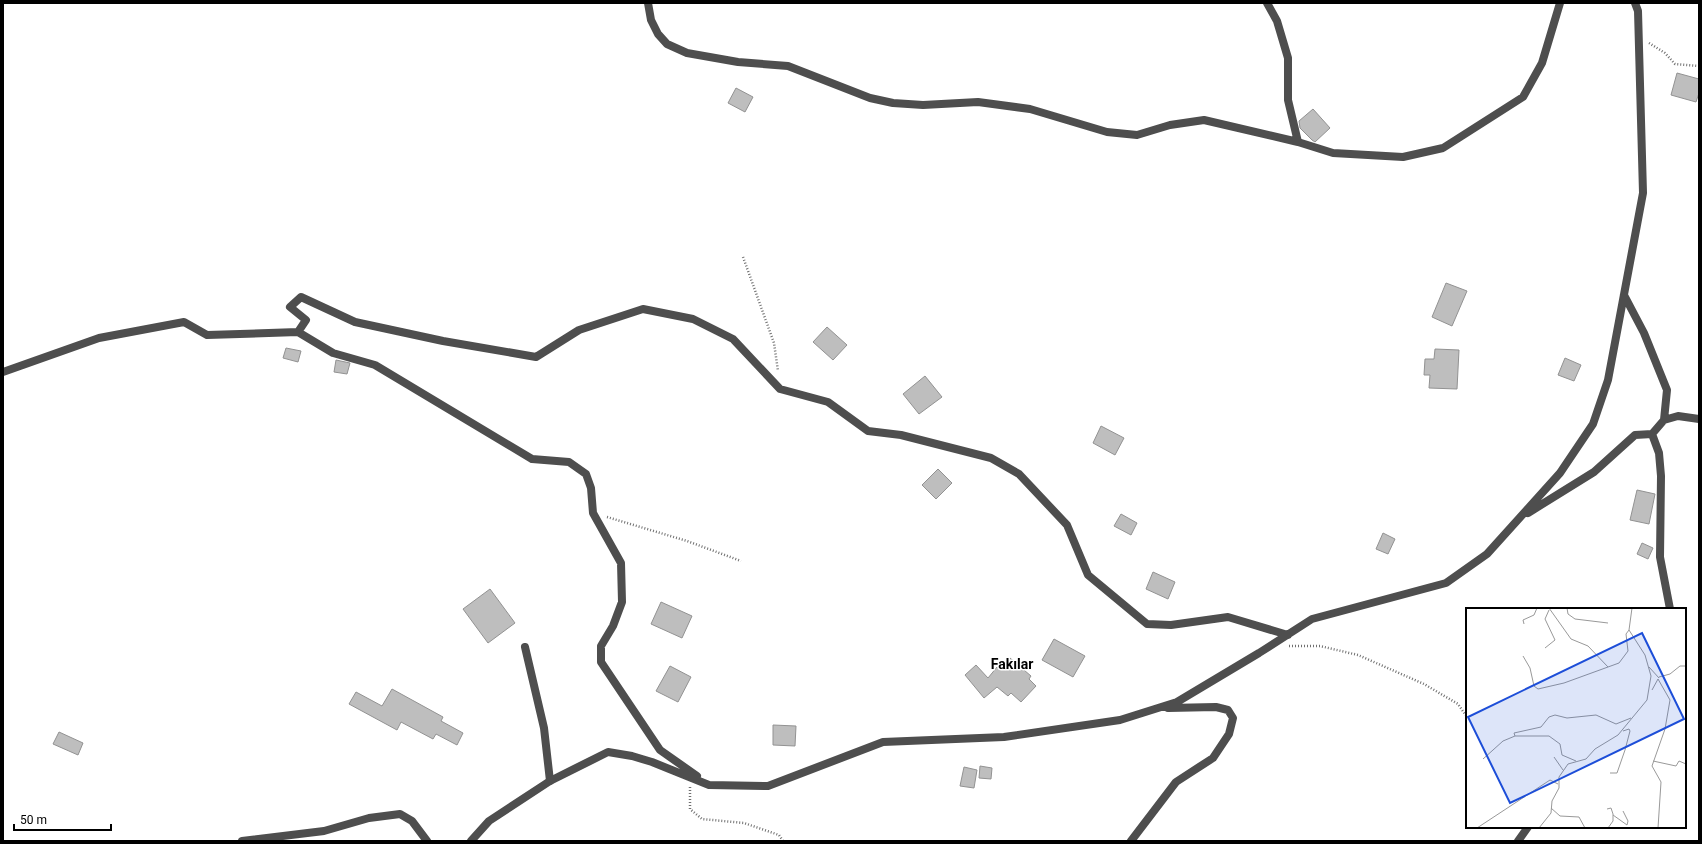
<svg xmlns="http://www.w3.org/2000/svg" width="1702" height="844" viewBox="0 0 1702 844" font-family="Roboto,sans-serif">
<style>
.building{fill:#bebebe;stroke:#929292}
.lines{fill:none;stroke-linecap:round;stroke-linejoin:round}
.path{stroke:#707070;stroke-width:2.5;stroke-dasharray:1 2;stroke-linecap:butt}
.service{stroke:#4e4e4e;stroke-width:8}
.minor{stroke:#4e4e4e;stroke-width:8}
.tertiary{stroke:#4e4e4e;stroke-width:8}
.labels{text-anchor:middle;stroke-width:3;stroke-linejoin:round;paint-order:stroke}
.neighbourhood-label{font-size:14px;font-weight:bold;fill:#000;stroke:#fff}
.inset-road{fill:none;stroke:#999;stroke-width:1}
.view{fill:#1d4ed8;fill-opacity:0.15;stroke:#1d4ed8;stroke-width:2}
.inset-edge{fill:none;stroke:#000;stroke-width:2}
</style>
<rect width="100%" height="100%" fill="#fff"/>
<path class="building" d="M1677 73 1699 79V93L1696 102 1671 95Z
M736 88 753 97 745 112 728 103Z
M1313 109 1330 128 1315 142 1312 140 1300 128 1299 121Z
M1446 283 1467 291 1452 326 1432 317Z
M827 327 847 345 833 360 813 342Z
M286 348 301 351 298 362 283 358Z
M1435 349 1459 350 1457 389 1429 388 1430 375H1424L1425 359H1434Z
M1565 358 1581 365 1574 381 1558 375Z
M336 360 350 363 347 374 334 372Z
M925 376 942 397 919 414 903 394Z
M1101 426 1124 438 1115 455 1093 443Z
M938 469 952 483 936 499 922 485Z
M1637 490 1655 494 1649 524 1630 520Z
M1121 514 1137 523 1131 535 1114 526Z
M1383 533 1395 539 1388 554 1376 549Z
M1642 543 1653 548 1648 559 1637 554Z
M1153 572 1175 582 1168 599 1146 589Z
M490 589 515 623 488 643 463 609Z
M661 602 692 616 682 638 651 624Z
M1054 639 1085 656 1073 677 1042 660Z
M1010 658 1031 676 1029 679 1036 686 1021 702 1011 693 1008 696 997 687 984 698 965 675 976 665 988 678 997 667 1000 670Z
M670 666 691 677 678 702 656 691Z
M392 689 443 717 441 721 463 733 457 745 436 734 433 739 401 722 397 730 349 704 356 692 382 706Z
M773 725 796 726 795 746 773 745Z
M59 732 83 743 78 755 53 744Z
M980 766 992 768 991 779 979 778Z
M964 767 977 770 974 788 960 786Z"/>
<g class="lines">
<path class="path" d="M1649 43 1665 53 1675 64 1699 66
M743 257 774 343 778 371
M607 517 687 541 741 561
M1289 646H1320L1358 655 1424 684 1458 704 1467 717
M690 787V809L702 819 744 823 779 835 783 841"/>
<path class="service" d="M525 647 544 728 550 781"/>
<path class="minor" d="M648 3 651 20 658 34 667 44 687 53 738 62 788 66 870 98 893 103 923 105 978 102 1030 109 1107 132 1137 135 1170 125 1204 120 1298 142
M1267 3 1277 21 1288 58V100L1298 142 1333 153 1403 157 1443 148 1523 97 1542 63 1560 3
M1624 295 1644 333 1667 390 1664 420 1652 434
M298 332 306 320 290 307 301 297 355 322 443 341 536 357 579 330 643 309 693 319 733 339 780 389 828 402 868 431 901 435 991 458 1019 474 1067 525 1088 575 1147 624 1171 625 1228 617 1288 635
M3 372 99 338 184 322 207 335 298 332 333 353 375 365 532 459 569 462 586 474 591 488 593 513 621 563 622 602 613 626 601 646V662L660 750 697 776
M1664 420 1678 416 1699 419
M1528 513 1594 472 1635 435 1652 434 1659 453 1661 476 1660 557 1670 609
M471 841 489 821 550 781 608 752 632 756 652 762 709 785 768 786 883 742 1004 737 1120 720 1177 702 1259 653 1312 619 1446 583 1487 554 1560 473 1593 424 1608 380 1643 193 1638 11 1635 3
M1131 841 1176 782 1213 758 1229 734 1233 718 1228 710 1216 707 1168 708
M1518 841 1528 827"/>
<path class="tertiary" d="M242 841 324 831 369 818 400 814 412 821 427 841"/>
</g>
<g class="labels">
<g class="neighbourhood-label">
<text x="1012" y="669">Fakılar</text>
</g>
</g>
<g transform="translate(1466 608)">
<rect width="220" height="220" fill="#fff"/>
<path class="inset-road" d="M83 0 105 31 122 38 142 59 153 55 162 43 160 26 163 22M101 0 102 6 109 11 142 15M58 16 57 12 68 7 71 0M79 40 89 32 79 11 83 2M57 48 64 60 68 78 72 81 98 75 142 59M183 59 193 70M193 69 204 66 214 58H220M186 82 192 71 204 92 199 121 186 158 195 174 192 220M49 128 48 125 75 119 83 109 89 107 101 110 130 107 150 116 165 110M88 149 97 162M17 151 37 133 49 128H83L94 136 96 147 110 153M187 153 210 158 213 153 220 156M144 165H151L159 142 164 123 163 121 157 123M85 200 94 208 113 209 119 220M141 201 145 200 147 206V213L142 220M147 207 161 217 162 213 157 203M11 220 84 172 92 176M73 220 85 205 86 193 93 180V169L102 156 120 151 129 141 152 127 181 92 185 68 179 47 163 22 166 0"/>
<path class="view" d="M176 25 218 111 44 195 2 109Z"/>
<rect width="220" height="220" class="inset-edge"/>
</g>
<rect width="1702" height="844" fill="none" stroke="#000000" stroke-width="8"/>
<path d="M14 824v6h97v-6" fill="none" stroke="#000000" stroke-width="2"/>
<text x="20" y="824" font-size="12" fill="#000000" stroke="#ffffff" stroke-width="3" paint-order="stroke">50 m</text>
</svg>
